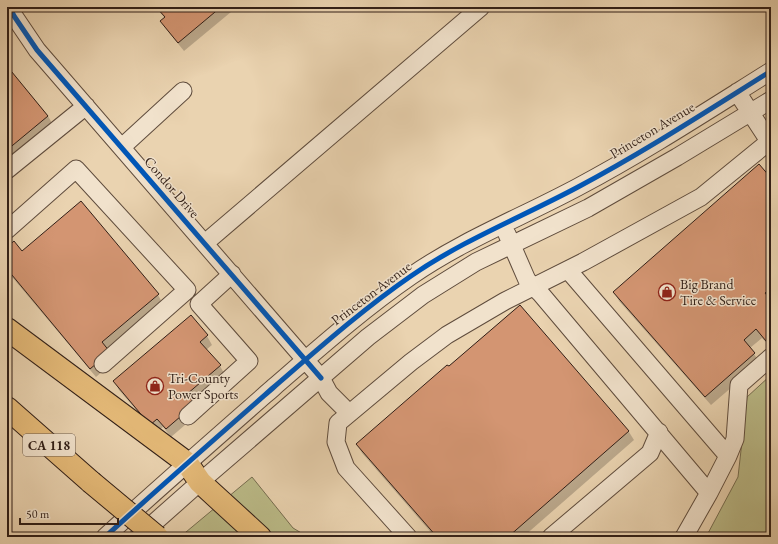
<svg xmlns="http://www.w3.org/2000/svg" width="778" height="544" viewBox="0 0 778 544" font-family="'EB Garamond',serif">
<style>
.green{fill:#bb8;stroke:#766d50}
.shadow{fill:#0003}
.building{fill:#d39572;stroke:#311f17}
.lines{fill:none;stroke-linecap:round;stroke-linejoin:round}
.minor-casing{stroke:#5f4c3d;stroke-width:19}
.highway-casing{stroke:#311f17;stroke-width:24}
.minor{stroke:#f1e2cc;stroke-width:17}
.highway{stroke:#e5ba78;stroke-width:22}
.highway-bridge-casing{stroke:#311f17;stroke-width:24;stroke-linecap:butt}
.highway-bridge{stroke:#e5ba78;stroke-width:22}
.cycleway-casing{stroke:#f1e2cc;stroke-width:8}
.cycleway{stroke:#0057b8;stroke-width:5}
.labels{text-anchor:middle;stroke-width:3;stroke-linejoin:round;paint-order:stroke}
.shield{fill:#f1e2cc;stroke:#6b5a4d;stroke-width:1}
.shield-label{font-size:13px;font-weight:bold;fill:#311f17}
.street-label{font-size:14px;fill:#311f17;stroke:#f1e2cc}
.poi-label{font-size:14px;fill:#311f17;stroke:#f1e2cc;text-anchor:start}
</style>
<rect width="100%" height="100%" fill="#ead3b0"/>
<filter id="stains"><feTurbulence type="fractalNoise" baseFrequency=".005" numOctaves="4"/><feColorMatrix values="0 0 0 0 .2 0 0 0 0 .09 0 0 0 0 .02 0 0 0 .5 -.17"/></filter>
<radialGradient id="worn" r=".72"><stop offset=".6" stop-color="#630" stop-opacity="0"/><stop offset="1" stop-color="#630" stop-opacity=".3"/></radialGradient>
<path class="green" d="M771 375V537H706L738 477 747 397Z
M252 477 293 528 308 537H180Z"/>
<path class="shadow" d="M155 7H237L184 51 167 30 161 21 165 18Z
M7 67 48 116 53 125 7 163Z
M771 180V348L762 338 750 348 760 363 711 405 619 301 614 292Z
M81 202 158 295 163 304 114 361 96 377 7 271V249L22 252Z
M519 306 629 432 634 440 523 537H435L362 453 357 445Z
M191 317 207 336 212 345 206 350 220 366 225 375 199 413 171 437 163 427 156 433 119 390 114 381Z"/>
<path class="building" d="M156 7H221L178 43 160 21 165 17Z
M7 66 48 116 7 150Z
M759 164 771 178V288L765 293 771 300V336L766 341 756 329 744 340 755 353 705 397 613 292Z
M81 201 159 294 102 342 110 352 90 369 7 269V247L14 241 22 251Z
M520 305 629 431 508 537H437L356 444 447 365 449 366Z
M191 315 208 335 200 342 221 365 187 394 195 404 166 429 157 419 150 425 113 381Z"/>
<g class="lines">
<g class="minor-casing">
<path id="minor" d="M10 7 14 16 37 50 321 378 329 393 349 413
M737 92 771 144
M122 147 183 91
M7 170 86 106
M7 230 76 169 187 290 103 364
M507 234 527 280 541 294 709 493 728 456
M205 243 481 7
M568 270 728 456 735 439 739 385 771 357
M188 416 249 361 199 304 232 274
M105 537C161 486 217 437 274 387 318 349 363 309 411 276 463 240 522 217 578 187 644 152 707 111 771 71
M138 537 200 482 368 337 423 295 476 262 588 208 677 157 771 100
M408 537 346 468 336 442 338 423 411 362 447 335 505 301 583 262 701 197 771 140
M551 537 650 453 659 432
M684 537 709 493"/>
</g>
<g class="highway-casing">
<path id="highway" d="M7 329 187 463 200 482 260 537
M7 408 91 482"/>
</g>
<use href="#minor" class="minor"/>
<use href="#highway" class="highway"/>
<g class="highway-bridge-casing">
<path id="highway-bridge" d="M91 482 157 537"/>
</g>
<use href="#highway-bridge" class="highway-bridge"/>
<g class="cycleway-casing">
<path id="cycleway" d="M10 7 14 16 37 50 321 378
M105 537C161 486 217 437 274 387 318 349 363 309 411 276 463 240 522 217 578 187 644 152 707 111 771 71"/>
</g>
<use href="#cycleway" class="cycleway"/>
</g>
<defs>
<g id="shop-ring" transform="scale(0.9)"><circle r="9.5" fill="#f1e2cc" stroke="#8f2418" stroke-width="1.5"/><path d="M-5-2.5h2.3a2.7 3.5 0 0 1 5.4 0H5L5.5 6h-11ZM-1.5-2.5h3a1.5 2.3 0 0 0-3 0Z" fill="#8f2418"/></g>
</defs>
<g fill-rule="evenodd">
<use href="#shop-ring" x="667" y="292"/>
<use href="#shop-ring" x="155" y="386"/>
</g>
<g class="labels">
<rect class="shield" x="23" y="434" width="52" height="22" rx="3"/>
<g class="shield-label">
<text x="49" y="450">CA 118</text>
</g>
<g class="street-label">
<text transform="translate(652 130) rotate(-31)" y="5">Princeton Avenue</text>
<text transform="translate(172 187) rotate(49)" y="5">Condor Drive</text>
<text transform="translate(371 293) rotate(-37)" y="5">Princeton Avenue</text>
</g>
<g class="poi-label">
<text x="680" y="289">Big Brand<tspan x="680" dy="16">Tire &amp; Service</tspan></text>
<text x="168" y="383">Tri-County<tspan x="168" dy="16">Power Sports</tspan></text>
</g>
</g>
<rect width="778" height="544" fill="none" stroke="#ead3b0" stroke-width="24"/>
<rect x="8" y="8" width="762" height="528" fill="none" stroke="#311f17" stroke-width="2"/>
<rect x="12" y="12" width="754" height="520" fill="none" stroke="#311f17"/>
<path d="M20 518v6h98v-6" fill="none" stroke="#311f17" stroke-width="2"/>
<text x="26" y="518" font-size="12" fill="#311f17" stroke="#f1e2cc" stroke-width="3" paint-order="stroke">50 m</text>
<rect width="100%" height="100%" filter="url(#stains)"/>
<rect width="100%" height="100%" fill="url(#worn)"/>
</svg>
